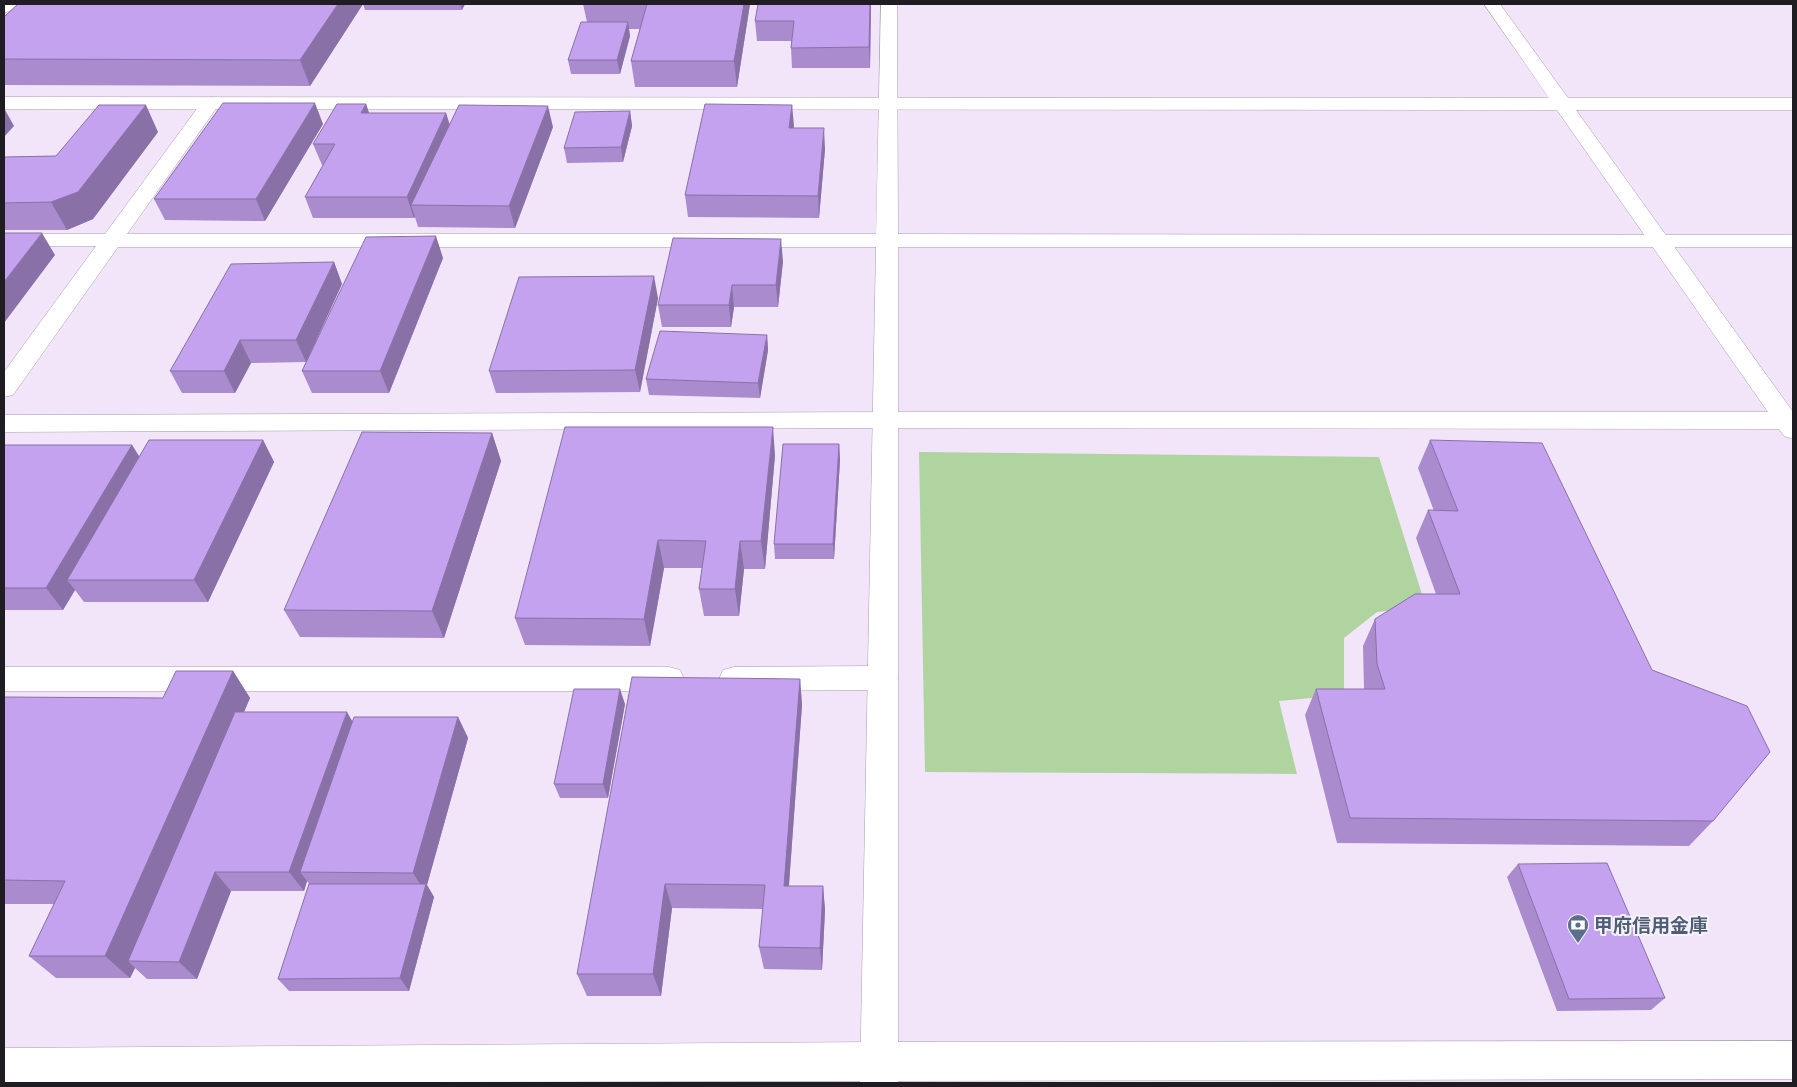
<svg xmlns="http://www.w3.org/2000/svg" width="1797" height="1087" viewBox="0 0 1797 1087" font-family="Barlow,'Noto Sans JP',sans-serif">
<style>
.industrial{fill:#f2e5fa}
.green{fill:#b0d4a0}
.lines{fill:none;stroke-linecap:round;stroke-linejoin:round}
.minor-casing{stroke:#a6a0ae;stroke-width:1}
.tertiary-casing{stroke:#a6a0ae;stroke-width:1}
.minor{fill:#fff;fill-rule:evenodd}
.tertiary{fill:#fff;fill-rule:evenodd}
.wall{fill:#a98bce}
.shaded-wall{fill:#8971a7}
.building{fill:#c4a2ef;stroke:#8971a7}
.labels{text-anchor:middle;stroke-width:4;stroke-linejoin:round;paint-order:stroke}
.near-service-label{font-size:19px;font-weight:bold;fill:#4e5e75;stroke:#f7f2ff;text-anchor:start}
</style>
<rect width="100%" height="100%" fill="#f7f2ff"/>
<path class="industrial" d="M29 4H1793V1083H4V20Z"/>
<path class="green" d="M919 452 1379 457 1426 607 1377 612 1344 638V695L1279 701 1297 774 925 772Z"/>
<g class="lines">
<g class="minor-casing">
<path id="minor" d="M881 4H897L898 234 1793 235V247H898V1083H860L876 247H118L13 395 4 397V372L96 246H4V234H105L204 99 211 97 218 99 220 103 127 234H876Z"/>
</g>
<g class="tertiary-casing">
<path id="tertiary" d="M4 4H19L17 8 4 13Z
M1484 4H1500L1568 98H1793V110H1576L1793 412V439L1784 436 1779 429 886 428 4 432V415L886 412H1768L1557 110 4 109V97L1549 98Z
M883 666 894 669 898 678 894 687 883 690 734 691 723 688 719 679 723 670 734 667Z
M4 667H669L680 670 684 679 680 688 669 691H4Z
M1793 1041V1079L4 1083V1048L879 1042Z"/>
</g>
<use href="#minor" class="minor"/>
<use href="#tertiary" class="tertiary"/>
</g>
<path class="wall" d="M18 4H363L310 86 4 85V17Z
M363 4H465L462 10H365Z
M583 4H750L737 87H635L631 61 640 29H629L630 36 620 74H571L568 60 587 22Z
M871 4 870 68H792L791 48 792 41H757L755 21Z
M366 104 369 113H446L450 125 553 127 515 228 418 227 415 217 414 218H313L305 197 323 165H322L313 144Z
M792 105 793 128 825 149 819 218 688 217 685 195Z
M630 111 632 126 623 162 567 163 564 148Z
M323 124 265 221 165 220 154 199Z
M158 132 93 219 67 230H4V157L56 156Z
M443 258 389 393H312L302 371 306 362 251 363 235 393H182L170 371 334 262 342 284 316 341Z
M783 261 778 307H734L731 327H662L658 305Z
M658 298 640 392 496 393 489 371Z
M767 335 768 350 760 398 649 395 646 379Z
M492 433 501 461 444 638 300 637 284 610Z
M263 440 274 462 208 602H84L75 590 63 610H4V445H132L139 457Z
M1430 440 1713 821 1689 846 1337 843 1305 715 1316 689H1364L1363 646 1375 619 1436 594 1416 538 1428 510 1434 511 1418 468Z
M839 444 840 460 834 559H775L774 544Z
M775 455 765 569H744L739 616H704L699 589 702 568H664L650 646 525 645 515 618Z
M233 671 250 698 244 712 352 723 458 717 468 738 427 885 434 897 409 991H289L278 979 309 884 307 881 304 891H231L197 979H147L135 968 130 978H56L29 956 54 904H4V697L163 698Z
M800 679 802 705 789 886H823L825 910 822 970 764 969 759 947 763 909 672 908 661 996H587L577 974Z
M625 704 608 798H560L554 784Z
M1518 864 1665 998 1651 1010 1557 1011 1507 877Z"/>
<path class="shaded-wall" d="M338 4H363L310 86 300 60Z
M460 4H465L462 10Z
M744 4H750L737 87 734 61Z
M870 4H871L870 68 869 47Z
M628 22 630 36 620 74 617 60Z
M315 103 323 124 265 221 256 199Z
M366 104 373 125 361 113Z
M146 105 158 132 93 219 67 230 51 202Z
M792 105 794 126 791 149 789 128Z
M548 106 553 127 515 228 509 206Z
M4 108 14 126 4 137Z
M630 111 632 126 623 162 621 147Z
M446 113 452 134 411 205 415 217 414 218 407 197Z
M824 128 825 149 819 218 818 196Z
M42 233 55 255 4 323V282Z
M436 236 443 258 389 393 380 371Z
M781 239 783 261 778 307 776 285Z
M334 262 342 284 306 362 296 340Z
M654 276 658 298 640 392 635 370Z
M732 285 734 307 731 327 729 305Z
M767 335 768 350 760 398 758 383Z
M240 340 251 363 235 393 224 371Z
M773 427 775 455 765 569 761 541Z
M492 433 501 461 444 638 432 611Z
M263 440 274 462 208 602 194 580Z
M839 444 840 460 834 559 833 544Z
M132 445 146 467 67 580 75 590 63 610 46 588Z
M658 540 664 568 650 646 644 619Z
M740 541 744 569 739 616 735 589Z
M233 671 250 698 137 961H128L135 968 130 978 105 956Z
M800 679 802 705 787 910 784 886Z
M620 689 625 704 608 798 603 784Z
M347 712 359 733 300 872 307 881 304 891 289 872Z
M458 717 468 738 427 885 434 897 409 991 400 978 424 890 413 873Z
M215 872 231 891 197 979 179 962Z
M665 884 672 908 661 996 653 974Z
M823 886 825 910 822 970 820 948Z"/>
<path class="building" d="M18 4H338L300 60 4 59V17Z
M583 4H744L734 61H631L647 4Z
M758 4H870L869 47 791 48 794 21H755Z
M581 22H628L617 60H568Z
M223 103H315L256 199H154Z
M337 104H366L361 113H446L407 197H305L335 144H313Z
M705 104 792 105 789 128H824L818 196 685 195Z
M99 105H146L78 192 51 202 4 203V157L56 156Z
M459 105 548 106 509 206 411 205Z
M630 111 621 147 564 148 575 112Z
M4 233H42L4 282Z
M436 236 380 371H302L366 237Z
M673 238 781 239 776 285H732L729 305H658Z
M334 262 296 340H240L224 371H170L231 264Z
M654 276 635 370 489 371 519 277Z
M660 331 767 335 758 383 646 379Z
M565 427H773L761 541H740L735 589H699L706 541 658 540 644 619 515 618Z
M362 432 492 433 432 611 284 610Z
M149 440H263L194 580H67Z
M1430 440 1542 443 1652 670 1747 706 1770 752 1713 821 1350 818 1316 689H1385L1377 664 1375 619 1415 594H1460L1428 510 1458 511Z
M783 444H839L833 544H774Z
M4 445H132L46 588H4Z
M176 671H233L105 956H29L65 881 4 880V697L163 698Z
M632 677 800 679 784 886H823L820 948 759 947 765 885 665 884 653 974H577Z
M574 689H620L603 784H554Z
M235 712H347L289 872H215L179 962 128 961Z
M354 717H458L413 873 300 872Z
M1607 863 1665 998 1569 999 1518 864Z
M309 884H426L400 978 278 979Z"/>
<defs>
<g id="bank-pin" transform="scale(1.125)"><path d="M0 17L-7.5 6A9.5 9.5 0 1 1 7.5 6Z" fill="#5c6f8a" stroke="#f7f2ff"/><path d="M-6-4H6V4H-6ZM0-2.3a2.3 2.3 0 1 0 0 4.6a2.3 2.3 0 1 0 0-4.6Z" fill="#fff"/></g>
</defs>
<g fill-rule="evenodd">
<use href="#bank-pin" x="1578" y="925"/>
</g>
<g class="labels">
<g class="near-service-label">
<text x="1594" y="932">甲府信用金庫</text>
</g>
</g>
<rect width="1797" height="1087" fill="none" stroke="#1f1c22" stroke-width="10"/>
</svg>
